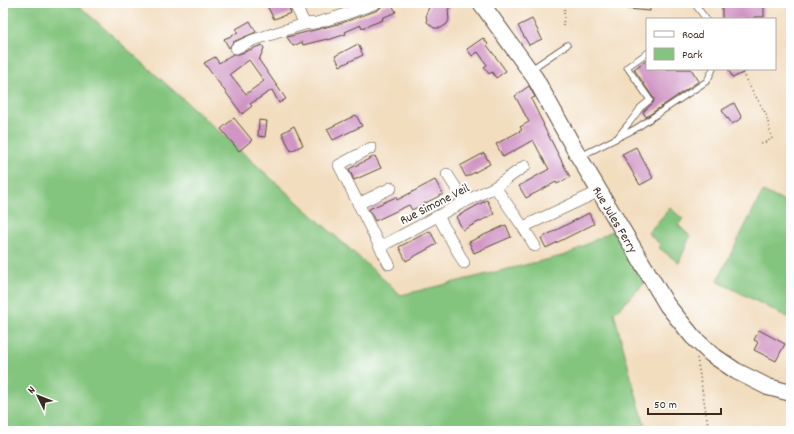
<svg xmlns="http://www.w3.org/2000/svg" width="794" height="434" viewBox="0 0 794 434" font-family="Dekko,sans-serif">
<style>
.green{fill:#83c57e;stroke:#5f784e}
.building{fill:#d095c5;fill-rule:evenodd}
.lines{fill:none;stroke-linecap:round;stroke-linejoin:round}
.service-casing{stroke:#564536;stroke-width:7}
.minor-casing{stroke:#564536;stroke-width:12}
.secondary-casing{stroke:#564536;stroke-width:18}
.path{stroke:#564536;stroke-width:1.5;stroke-dasharray:1 3;stroke-linecap:butt}
.service{stroke:#fff;stroke-width:5.5}
.minor{stroke:#fff;stroke-width:11}
.secondary{stroke:#fff;stroke-width:16}
.labels{text-anchor:middle;stroke-width:4;stroke-linejoin:round;paint-order:stroke}
.street-label{font-size:13px;fill:#3b2a1e;stroke:#fff}
</style>
<rect width="100%" height="100%" fill="#fff"/>
<filter id="ink" filterUnits="userSpaceOnUse"><feTurbulence type="fractalNoise" baseFrequency=".025" numOctaves="2"/><feDisplacementMap in="SourceGraphic" scale="8" xChannelSelector="R" yChannelSelector="G"/><feConvolveMatrix kernelMatrix="1 2 1 2 8 2 1 2 1" color-interpolation-filters="sRGB"/></filter>
<filter id="wash" filterUnits="userSpaceOnUse"><feTurbulence type="fractalNoise" baseFrequency=".012" numOctaves="4" result="noise"/><feDisplacementMap in="SourceGraphic" scale="16" xChannelSelector="R" yChannelSelector="G"/><feGaussianBlur stdDeviation="0.9" result="paint"/><feColorMatrix in="noise" values="0 0 0 0 0 0 0 0 0 0 0 0 0 0 0 0 0 1.4 0 .05"/><feComposite in="paint" operator="in"/></filter>
<g filter="url(#wash)">
<rect width="100%" height="100%" fill="#f2ddbf"/>
<path class="green" d="M3 3H76L401 295 566 255 612 231 645 283 614 313 637 399 647 431H3Z
M763 191 791 205V319L717 281Z
M670 208 683 219 678 225 690 236 679 263 658 247 660 244 648 233Z"/>
<g id="blocks">
<path class="building" d="M275 3H287L291 13 274 19 266 4Z
M389 3H391L396 12 382 18 383 20 362 28 361 25 345 32 346 34 328 40 327 39 303 45 302 42 293 46 287 37 342 23 378 10 382 6Z
M431 3H456L448 9 449 20 447 24 441 28H434L427 22 426 14Z
M628 3H650V11L628 9Z
M722 3H764V17H754V19H722Z
M532 19 542 39 529 45 518 26Z
M250 21 256 32 233 42 229 48 224 39 238 33 236 29Z
M483 38 488 44 487 45 506 71 496 78 492 72 489 74 484 67 487 65 478 52 472 56 467 49Z
M358 44 363 55 340 66 335 56Z
M262 45 264 48 259 60 286 99 279 103 272 90 250 104 252 106 242 114 204 63 215 57 219 63 233 54H239ZM249 60 264 81 246 94 230 74Z
M647 60V69H691L699 81 646 117 643 112 653 103 654 99 634 69Z
M728 69H750L733 78Z
M529 86 535 97 531 99 544 125H543L570 177 557 184 556 182 526 198 519 186 549 169 541 155 533 140 503 157 496 144 522 130 520 127 529 122 515 96Z
M734 103 742 118 732 124 728 118 727 119 722 110Z
M356 115 362 126 333 140 327 129Z
M234 118 252 140 239 151 221 129Z
M259 120 267 121 265 137 258 136Z
M294 126 303 145 291 151 282 133Z
M636 147 653 178 640 185 622 154Z
M484 153 490 164 466 177 460 166Z
M375 156 381 168 354 180 349 169Z
M435 180 443 194 412 210 409 205 375 221 369 209 396 197 397 200Z
M487 200 494 214 463 230 456 217Z
M589 213 594 224 546 248 541 238Z
M506 225 511 237 474 253 469 242Z
M430 231 437 244 406 261 399 247Z
M759 330 785 344 776 361 754 350 758 342 754 340Z"/>
</g>
</g>
<g filter="url(#ink)">
<use href="#blocks" fill-opacity="0" stroke="#564536" stroke-width="1"/>
<g class="lines">
<g class="service-casing">
<path id="service" d="M694 3 706 19
M530 70 567 45
M618 137C622 131 639 112 640 108L650 100 627 67 647 53
M579 157 635 129 707 81 713 69"/>
</g>
<g class="minor-casing">
<path id="minor" d="M294 3 305 24
M236 48 253 40 305 24 316 23 340 16 376 3
M371 148 339 165 380 247 460 204 495 187 523 227 600 191
M447 174 465 202
M495 187 525 166
M358 204 391 188
M438 216 464 263
M523 227 535 246
M380 247 389 264"/>
</g>
<g class="secondary-casing">
<g id="secondary">
<path id="s1" d="M481 3 535 78 579 157 667 305 693 337 711 354 736 371 768 387 791 393"/>
</g>
</g>
<path class="path" d="M563 26 565 3
M742 73 766 114 772 139 759 145
M697 358 709 431"/>
<use href="#service" class="service"/>
<use href="#minor" class="minor"/>
<use href="#secondary" class="secondary"/>
</g>
</g>
<g class="labels">
<g class="street-label">
<text transform="translate(434 203) rotate(-27)" y="5">Rue Simone Veil</text>
<text dy="5" stroke="none"><textPath href="#s1" startOffset="255">Rue Jules Ferry</textPath></text>
</g>
</g>
<rect width="794" height="434" fill="none" stroke="#fff" stroke-width="16"/>
<rect x="646" y="18" width="130" height="52" fill="#ffffff" stroke="#b1aaa5"/>
<rect x="654" y="31" width="20" height="6" fill="#ffffff" stroke="#b1aaa5"/>
<text x="682" y="38" font-size="12" fill="#3b2a1e">Road</text>
<rect x="654" y="48" width="20" height="12" fill="#83c57e" stroke="#b1aaa5"/>
<text x="682" y="58" font-size="12" fill="#3b2a1e">Park</text>
<g transform="translate(38 396) rotate(313)" stroke="#ffffff" stroke-width="3" paint-order="stroke">
<path d="M0-3L7 15L0 10L-7 15Z" fill="#3b2a1e"/>
<text y="-6" font-size="11" font-weight="bold" text-anchor="middle" fill="#3b2a1e">N</text>
</g>
<path d="M648 408v6h73v-6" fill="none" stroke="#3b2a1e" stroke-width="2"/>
<text x="654" y="408" font-size="12" fill="#3b2a1e" stroke="#ffffff" stroke-width="3" paint-order="stroke">50 m</text>
</svg>
